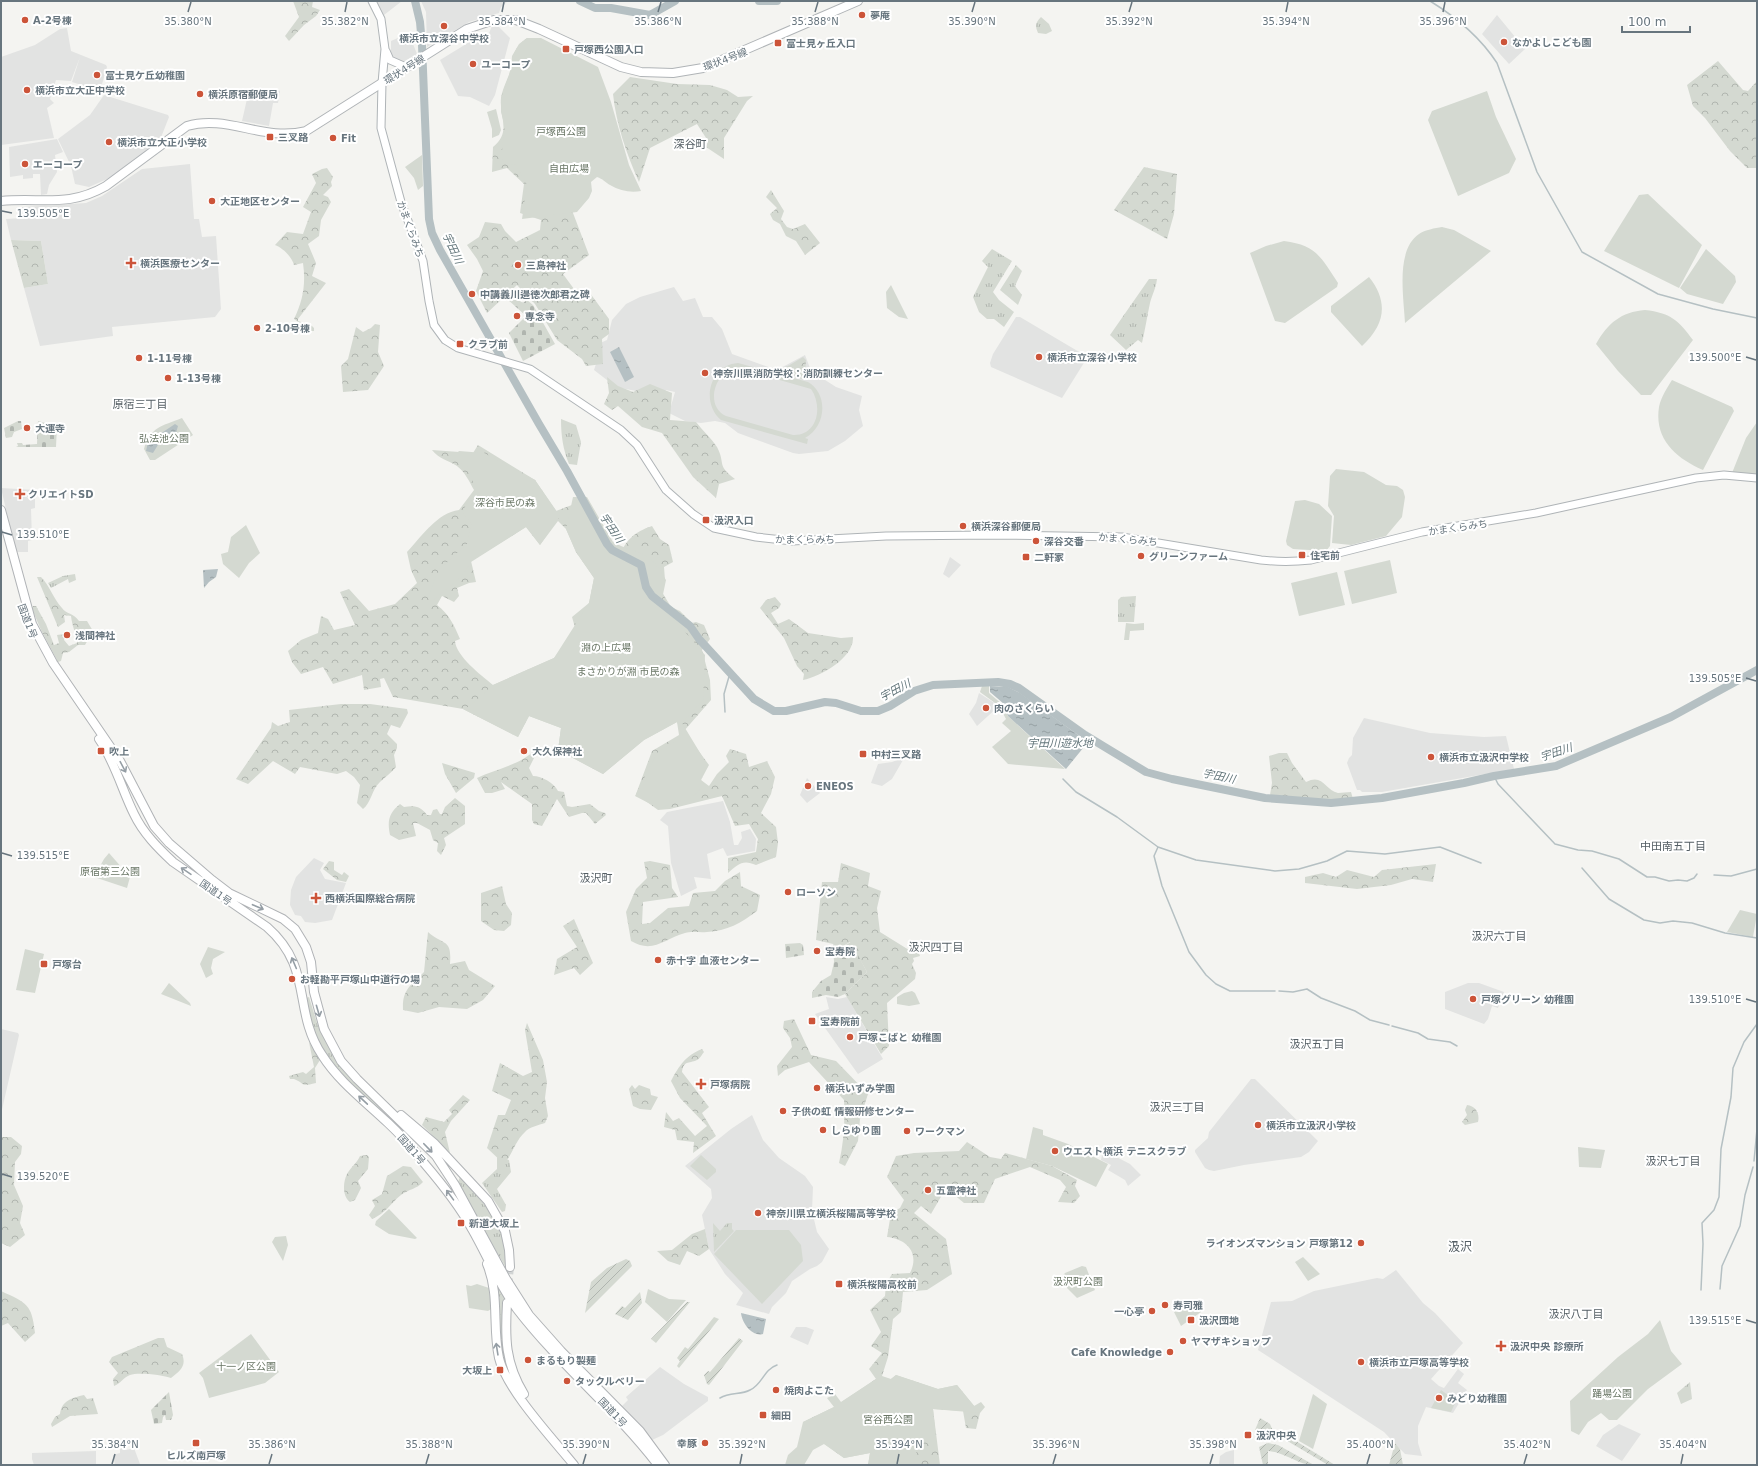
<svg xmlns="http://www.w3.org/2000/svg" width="1758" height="1466" viewBox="0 0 1758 1466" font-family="'DejaVu Sans','Noto Sans JP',sans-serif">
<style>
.built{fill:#e2e3e2}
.grass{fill:url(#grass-tufts)}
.forest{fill:url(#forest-crowns);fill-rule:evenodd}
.cemetery{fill:url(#cemetery-stones)}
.park{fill:#d4d9d1;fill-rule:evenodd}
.garden{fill:url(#garden-furrows)}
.water{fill:url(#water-ripples)}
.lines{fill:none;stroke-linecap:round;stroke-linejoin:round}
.stream{stroke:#b5c0c3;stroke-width:1.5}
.river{stroke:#b5c0c3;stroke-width:8}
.trunk-tunnel{stroke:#d1d4d4;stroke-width:8;stroke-dasharray:8 4;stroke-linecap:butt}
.secondary-casing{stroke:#afb4b7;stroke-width:9}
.primary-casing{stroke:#b0b4b7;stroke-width:10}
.trunk-casing{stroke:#b0b3b6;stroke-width:10}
.secondary{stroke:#fff;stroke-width:7}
.primary{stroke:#fff;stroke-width:8}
.trunk{stroke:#fff;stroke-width:8}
.oneway{stroke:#959ea5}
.ticks{fill:none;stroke:#67757e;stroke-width:1.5}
.poi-dot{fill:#cc5439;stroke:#fff;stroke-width:1.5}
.labels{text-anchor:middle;stroke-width:4;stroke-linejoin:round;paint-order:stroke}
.poi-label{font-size:10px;font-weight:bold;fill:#67757e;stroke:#fff;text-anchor:start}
.street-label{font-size:10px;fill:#67757e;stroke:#fff}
.park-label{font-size:10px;fill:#697665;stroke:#fff}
.neighbourhood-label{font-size:11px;fill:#545e64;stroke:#fff}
.water-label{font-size:11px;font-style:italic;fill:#63767b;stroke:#fff}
.quarter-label{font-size:12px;fill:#545e64;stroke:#fff}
.ticks-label{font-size:10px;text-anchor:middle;fill:#67757e;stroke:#fff;stroke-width:4;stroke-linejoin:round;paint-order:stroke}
</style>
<defs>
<pattern id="grass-tufts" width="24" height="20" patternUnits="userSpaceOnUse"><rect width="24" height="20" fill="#d4d9d1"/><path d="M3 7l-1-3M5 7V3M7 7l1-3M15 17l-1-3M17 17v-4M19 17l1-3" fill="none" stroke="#b0b5af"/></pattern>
<pattern id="forest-crowns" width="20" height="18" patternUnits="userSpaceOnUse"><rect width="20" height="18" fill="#d4d9d1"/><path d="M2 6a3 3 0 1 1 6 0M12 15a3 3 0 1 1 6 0" fill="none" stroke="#b0b5af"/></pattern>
<pattern id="cemetery-stones" width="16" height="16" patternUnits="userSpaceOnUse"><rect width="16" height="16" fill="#d4d9d1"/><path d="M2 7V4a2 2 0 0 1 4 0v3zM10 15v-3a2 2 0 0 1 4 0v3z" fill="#b0b5af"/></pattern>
<pattern id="garden-furrows" width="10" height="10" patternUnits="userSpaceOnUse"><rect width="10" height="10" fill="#d4d9d1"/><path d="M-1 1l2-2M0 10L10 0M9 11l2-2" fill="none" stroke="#b0b5af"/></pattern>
<pattern id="water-ripples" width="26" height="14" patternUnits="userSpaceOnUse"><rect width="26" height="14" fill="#b5c0c3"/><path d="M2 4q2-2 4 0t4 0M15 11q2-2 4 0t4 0" fill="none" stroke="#97a1a4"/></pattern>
</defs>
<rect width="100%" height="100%" fill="#f4f4f1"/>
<path class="built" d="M377 1H402L384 15Z
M421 1H508L501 7 499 13 469 22 427 47 426 12Z
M1497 15 1525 49 1509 64 1482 34Z
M492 26H498L510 38 495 95 489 106 470 97 458 96 440 60 476 38H487Z
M67 28 71 51 106 65 107 67 100 91 72 82 80 57 71 81 56 80 50 99 54 103 47 108 54 138 1 145V57L35 45 60 29Z
M407 34 413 37V44L417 54 403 62 393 59 391 54V41Z
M273 89 280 91 278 103H273L269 126 242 121 247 99Z
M104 95 168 115 169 117 158 145 121 173 89 187 75 184 71 166 58 139 90 115Z
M57 139 63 152 55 155 57 172 49 185 47 194 41 195 40 174H33V178L23 179V175L10 177 9 147Z
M190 164 194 219H199L202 237 216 236 221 309 215 317 112 327 113 336 40 346 24 288 48 284 41 241 11 240 6 219 22 218V207L86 203 102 196 142 169Z
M674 287 683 301 695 298 703 317H712L722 329 732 354 777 370 805 355 813 376 822 378 836 387 862 396 859 410 863 426 845 441 828 451 799 454 793 453 738 433 725 423 715 421 701 423 685 421 669 413 675 392 666 390 661 396 616 387 594 370 597 361 589 348 607 340 612 320 626 304 640 297Z
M1016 317H1020L1086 356 1087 358 1062 398 991 367 990 363 993 354Z
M1 488 35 490V508L31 509 32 540 28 541V552H16Z
M950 557 961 565 949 578 943 574Z
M979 693 999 706 977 726 969 714 976 703Z
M1364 718 1430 733 1484 737 1506 736 1514 769 1382 792H1362L1360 790H1357L1347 763 1349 758 1352 755 1353 738Z
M900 759 903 760 892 779 882 786 871 783 878 764 892 762Z
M807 778 820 793 807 803 800 795Z
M723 801 730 822 734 845H738L742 838 741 832 750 829 756 839 755 851 727 856 723 848 707 854 711 879 694 877 697 888 681 896 671 863 668 826 660 820 667 812Z
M314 858 324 863 320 870 325 879 346 883 332 920 315 923 305 922 301 916 295 915 290 905 291 890 296 877Z
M1468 983H1479L1504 992 1498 1008 1492 1006 1488 1019 1484 1024 1445 1009V992Z
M826 997 838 999 847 997 883 1059 858 1074 815 1014 829 1009Z
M1 1029 18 1033 19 1035 1 1114Z
M1251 1079H1255L1318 1141 1309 1152 1301 1157 1244 1165 1214 1171 1209 1170 1205 1168 1195 1152V1150L1208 1138 1209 1132Z
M752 1115 763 1140 779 1158 805 1176 813 1187 812 1211 817 1232 829 1249 822 1262 817 1266 810 1269 792 1281 786 1293 772 1307 769 1314 736 1305 743 1293 725 1274 709 1249 702 1215 712 1198 711 1189 685 1166 731 1129Z
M1103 1150 1130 1164 1141 1175 1128 1186 1125 1180 1108 1170 1111 1165 1101 1160Z
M1396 1270 1423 1303 1435 1313 1463 1343 1431 1379 1439 1386 1444 1388 1458 1369 1464 1374 1458 1383 1467 1390 1453 1413 1426 1407 1418 1426V1443L1422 1456 1405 1454 1384 1432 1258 1350 1271 1302 1292 1301 1314 1291 1377 1278 1383 1279Z
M796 1327H806L814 1330 808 1345 790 1337Z
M660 1367 684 1384 708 1397V1401L663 1435 652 1440 622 1406 628 1400 626 1397Z
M1619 1424 1641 1434 1622 1461 1596 1446 1603 1435Z
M125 1447 126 1450 134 1448 140 1464 115 1465 113 1455 120 1453V1449Z
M1234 1450V1465H1219L1220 1456 1226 1452Z
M96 1451V1465H34L32 1459V1453Z"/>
<path class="grass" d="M1041 17 1049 24 1052 31 1046 34 1038 33C1035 26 1035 23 1041 17Z
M992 249 1012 261 993 292 999 300 1014 312 1004 327 994 319H987L979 312 973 297 988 267 982 261Z
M1016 265 1022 271 1015 286 1022 295 1018 305 1000 290Z
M1149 279H1157C1156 288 1152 295 1150 303 1147 317 1145 330 1142 343L1138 340 1126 350 1110 335Z
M561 419 576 425 581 442 577 465 569 464C563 449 561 436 561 419Z
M75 574 76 580 69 583 68 579 51 588 48 583 63 576Z
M1136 596 1134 622H1118V600L1121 597Z
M309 997 318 1026 334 1055 398 1123 395 1126 338 1072 314 1038 306 998Z
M497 1157 509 1160 511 1172 497 1189 506 1205 505 1211 502 1212 482 1183 497 1169Z
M460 1177C483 1201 510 1229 505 1266L457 1184Z
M713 1223 720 1231 727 1223H732V1229L734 1231 714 1252Z
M502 1288 512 1303H505L512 1377 510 1378 500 1345 497 1291Z
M1690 1382 1692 1399 1681 1404 1677 1393Z"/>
<path class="forest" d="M293 1H313L312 7 320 10 316 16 304 25 289 41 285 36 299 17Z
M527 38H541L562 199 573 213 589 255 563 274 574 289H587L609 319V334L602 339 603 364 586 366 582 359 557 340 535 304 517 285 487 313 476 291 483 271 477 259 467 245 479 237 485 222 501 224 505 231 516 242 540 230 541 220 520 213 524 184 507 168 492 172 493 147C512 131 499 118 501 98 502 91 506 82 509 75 514 58 511 50 527 38Z
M1718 61 1743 90 1748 91 1757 81V168H1747L1730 151 1705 118 1693 106 1687 85Z
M630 77 677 84 710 85 727 90 738 97 753 96 747 101 724 138V159L706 147 708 141 697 124 650 148 639 182C627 155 616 124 613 94Z
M1144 167 1177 174 1174 214 1167 239 1114 210Z
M327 168 333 177 331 182 332 186 323 195 328 197 331 202 321 220 319 236 308 244 316 263 312 276 326 283 298 319V321L311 325 314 328V331H311L294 319C303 301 306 284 303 263L294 265C292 257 283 248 275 245L287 232 303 234 311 212 303 207 316 183 312 174 322 169Z
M771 190 784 211 781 219 787 227 793 229 805 224 820 243 805 255 796 241 786 236 780 224 773 220 770 214 777 208 766 197Z
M11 240 41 241 48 284 24 288Z
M375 324 380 325 378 352 384 366 368 390 343 392 341 366 348 359 356 327 363 332 371 328Z
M803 357 806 360 805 379 784 376 777 369 788 366Z
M607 377 618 386 633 392 650 384 672 393 670 420 696 422C703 431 711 438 717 447 726 464 716 465 735 479L719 484 716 498 693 477 662 433 642 427 618 406 612 410 604 404 609 393Z
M478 445 535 480 556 511 577 503 619 557C626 540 634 532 652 526L660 539 669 545 673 562 664 567 665 580 662 592 671 607 680 611 692 623 696 622 704 625 710 639 702 650 710 680 711 700 684 731 709 765 701 780 709 786 717 774 729 762 726 756 730 749 746 754 749 767 767 761 775 777 771 794 761 813 776 827 778 843 776 857 756 865C743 859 738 864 728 873V858L756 852 758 839 749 824 735 826 722 796 670 809 658 810 636 794 652 751 679 735 677 722 644 740 603 774 558 750 561 728 529 716 518 737 463 709 393 697 384 678 380 679 381 687 364 690 362 675 333 684 323 667 301 674 292 662 288 651 301 640 318 633 321 616 328 619 334 630 355 625 340 592 349 589 369 611 395 604 417 583 411 570 407 552C422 536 437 513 459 510L474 490C469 481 465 472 457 466 448 460 439 459 432 450L473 453ZM558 521 566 529 576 552 594 578 589 603 572 617 576 631 554 658 493 685C481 675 456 656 455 641L460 639C454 625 449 614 437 605L442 596 454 602 459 596 457 588 469 583 476 582 471 561 526 527 540 545Z
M37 577H41C50 586 53 598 62 608 66 614 74 613 79 621H87L93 631 85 645H78L69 652 63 653 61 661 58 662 41 630 32 609 33 606H36L46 624 54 645 59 643 57 635 64 634V640L69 646 77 643C76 633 72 626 71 616L64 615 65 622 58 627Z
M775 597 781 604 779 608 771 613 778 624 789 619 808 633 841 638 853 637C854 658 821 676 803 680L804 674 797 666 784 638 760 608 766 600Z
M341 704H370L407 709 408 713 400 728 391 725 387 734 397 744V748L394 755 396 767C391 773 385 777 380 782 372 789 371 803 363 809L357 803 360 785 354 777 346 771 337 774 300 767 295 774 273 761 248 784 236 779 271 728 272 722 278 726 290 722 289 710Z
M535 750 537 752 529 768 533 776C542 776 554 783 558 791L564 792 567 806 572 807 590 804 599 811 605 813 606 815 595 824 586 813H582L569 817 557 799 542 826 534 824 532 820V804L501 782 505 789 492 793H485L477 778C496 769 520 765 535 750Z
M1279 753H1287L1292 763 1306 782C1323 773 1325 790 1338 793 1342 793 1347 792 1351 792L1353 799 1339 802 1270 795 1272 783 1269 756Z
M442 763 475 773 474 778 456 793 445 774Z
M455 798 465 806V824L444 838 446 845 441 855 437 851 438 843 433 840 430 830 417 823H413L416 836 399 840 390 835C387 821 389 813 400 804L404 807C414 805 421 806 427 815H431L433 810 437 809 440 814H442L445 807Z
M329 861 334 862V870L342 875 344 872 349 876 346 882 337 880 323 869Z
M650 861 670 865 672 888 678 897 643 902 642 924 650 923 668 908 689 906 693 893 715 891 725 881 740 872 741 886 760 895 757 911C741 923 727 931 707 932 700 933 692 931 685 933 664 939 653 954 631 941L626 912 636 889 647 878 644 862Z
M841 863 870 873 868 886 881 891 877 908 880 932 909 950 918 951 920 956 913 958 914 961 912 964 916 973 915 979 887 1003 889 1046 881 1054 845 994 867 972 850 942 838 949 833 944 816 940 822 882H838Z
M1436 864 1433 882 1412 879 1391 885 1357 889 1305 883V877L1323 873 1336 877 1347 870 1374 877 1382 870Z
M502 886 506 904 512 913 511 925 504 931 494 930 481 921V893Z
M574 919 593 963 580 975 574 968 554 975 557 959 577 947 563 926Z
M428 932C444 946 452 938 450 964L465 961 469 970 495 986 483 1000 467 1009 439 1007 418 1013 403 1010C402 990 410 986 424 972Z
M794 1019 811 1055 836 1061 868 1094 860 1119 858 1141 845 1166 839 1163C844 1142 845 1122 844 1100L809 1062 785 1070 778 1076 777 1066 792 1047 790 1038 783 1028 784 1021Z
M527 1023 543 1060 547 1082 545 1098 548 1116 545 1123C539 1125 529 1127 525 1132 515 1141 513 1154 504 1164L487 1148 498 1115H505L511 1100 492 1091 500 1063 523 1076 532 1072 525 1030Z
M309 1042 320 1060 315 1068 316 1083C300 1087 306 1084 294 1079H290L289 1076 303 1072 306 1074 314 1067Z
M702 1049 704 1052C702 1054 700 1059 697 1060 688 1064 684 1060 682 1072L709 1107 702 1113 716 1136 693 1153 694 1142 677 1140 675 1130 664 1127 666 1112 673 1121 679 1118 695 1136 707 1126 680 1098 671 1081C679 1066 685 1056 702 1049Z
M632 1085 635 1089 639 1085 650 1089 651 1095 658 1097 651 1110 640 1109 633 1106 629 1089Z
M463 1095 470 1100 451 1121 445 1132 450 1153 422 1125 426 1117 444 1122 452 1114 449 1110Z
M1467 1105C1476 1106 1480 1114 1478 1122L1465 1125 1462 1122 1467 1115 1465 1110Z
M1 1137H11L22 1146 21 1154 15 1162 14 1185 23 1206 20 1223 25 1235 10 1247 1 1243Z
M967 1142 990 1157 1001 1159 1005 1153 1052 1166 1077 1180 1075 1186 1080 1196 1074 1203 1058 1202 1066 1187 1060 1180 1030 1167 995 1179 984 1203H964L946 1188 931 1214 921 1206 914 1213 946 1239 952 1274 927 1290 903 1292 901 1312 893 1319 888 1357 882 1376 891 1379 896 1375 938 1389 957 1385 980 1413 976 1429 966 1428 963 1411 933 1409 940 1465H868L870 1453 844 1458 823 1443 803 1422 834 1407 876 1379 869 1369 882 1353 871 1346 881 1332 870 1310 885 1296 886 1284 892 1274 910 1273C920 1253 907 1239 887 1237L891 1213 900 1208 904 1200 887 1177 896 1156 914 1153 959 1151Z
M367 1155 369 1157 368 1169 358 1181 361 1188 355 1200 350 1202C342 1196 343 1182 347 1174 351 1167 357 1163 360 1156Z
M403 1166 411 1167 423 1182C417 1189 409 1189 401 1195 391 1203 385 1214 372 1219L369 1215 375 1206 372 1200 382 1194 387 1176Z
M705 1229 709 1249 699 1256 687 1251 680 1265 668 1261 657 1251 672 1250 692 1234Z
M1 1291C27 1303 32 1304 35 1333L25 1342 8 1323 1 1326Z
M158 1338H164L167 1347 182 1354C187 1366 180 1371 171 1378 163 1375 138 1372 130 1375 124 1377 120 1384 114 1386L113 1379 118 1373 109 1362 112 1357Z
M84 1395 87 1399 93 1398 98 1414 70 1416 52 1427 51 1424 55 1417 60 1414C62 1400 72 1398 84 1395Z"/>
<path class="cemetery" d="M510 294 523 303 527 300 533 305 555 344 523 361 509 333 526 316 506 298Z
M18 421H21L22 429 14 432 12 437 6 438 4 428Z
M38 421 57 426 56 447H16L18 446 17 443H22L23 445 37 444Z
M851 942 867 972 845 994 838 997 826 995 812 998V992L821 981 831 975 834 962 833 944 838 949Z
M800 943 803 945 804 955 786 958 785 944Z
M169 1392 173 1415 171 1420H166L165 1415 163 1417 162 1423 154 1424 151 1410Z"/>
<path class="park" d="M527 38H541L598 67 611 102 629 165 641 191C631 193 620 191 610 185 605 182 603 179 597 177L591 182 592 191 589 198 577 212 522 219 527 185 516 165 503 163 502 146 505 127 501 112V98L511 69 512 56 519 44Z
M1487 91 1496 117 1516 159 1509 173 1458 196 1428 120 1432 111Z
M496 109 501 130 499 135 492 138V129L487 112Z
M422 155 423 186 418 190 414 178 405 167Z
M1648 194 1702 245 1679 288 1604 251 1639 195Z
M1442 227 1454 230 1491 251 1405 323C1404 299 1395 250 1419 234 1425 230 1435 228 1442 227Z
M1284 241C1316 245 1321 257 1338 283L1337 287 1285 323 1275 321 1250 253 1266 246Z
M1706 249 1735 276 1736 282 1723 304 1687 294 1680 288Z
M1369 277C1389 302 1385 325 1362 346L1331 312V306Z
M891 285 908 319 899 317 887 308 886 292Z
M1645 310C1671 313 1678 320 1693 340L1651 395H1641L1618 371 1596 344C1608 323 1621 312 1645 310Z
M738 363 808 382C829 394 826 427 805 438L808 439 807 444 721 420C700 402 710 365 738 363ZM737 368 811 389C823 406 818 436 793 435L726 416C704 406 715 370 737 368Z
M1672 380 1732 407 1734 411 1703 470C1676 458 1654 439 1659 407 1661 397 1667 388 1672 380Z
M182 418 193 435 155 460H150L144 449C150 427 162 426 182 418Z
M1757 422V474L1732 473 1746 438Z
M459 451 484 453 535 480 560 516 540 545 526 527 471 562 462 576 431 602 428 598 436 576 441 568 467 544 472 524 462 512 475 490 469 467 451 459Z
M1336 469 1364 472 1386 485 1397 486 1403 490 1405 497 1402 517 1386 536 1351 545 1332 543 1334 516 1328 506 1330 476Z
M573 497H587L613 542C624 549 638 550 648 557 656 563 661 572 666 580L661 604 705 655 703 700 682 723 708 766 700 779 705 785 690 799 671 803 660 809 635 796 657 753 683 736 677 722 644 740 603 774 558 750 561 728 529 716 518 737 463 709 470 706 493 685 554 658 589 603 594 578 576 552 566 529Z
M1305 500 1319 504 1332 516 1330 546 1326 551 1293 549 1287 545 1286 541 1295 501Z
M246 525 260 553 249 563 239 578 223 564 221 554 228 552 231 537Z
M1390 560 1397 593 1352 604 1344 571Z
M1337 572 1345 605 1299 616 1291 583Z
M1126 623 1134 624 1144 623V630L1130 631 1129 640H1124Z
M982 686H989V693L1003 705 1008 716 1065 769 1008 764 992 747 1011 731 1002 723 1006 719 999 706 980 692Z
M109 853 130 877 127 888 94 877 104 859Z
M1740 910 1757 914 1753 937 1727 932Z
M208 947 225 952 213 959 211 968 213 974 206 978 200 964Z
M25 949 44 954 35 993 16 990Z
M169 983 190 1003 191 1006 161 994Z
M912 991 915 993 920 1004 909 1006 897 1004V997L904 993Z
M1033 1127 1043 1130V1135L1068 1144 1108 1164 1096 1187 1052 1166 1026 1159Z
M1578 1147 1605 1150 1601 1168 1579 1167Z
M701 1155 716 1169V1172L707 1180 690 1166Z
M389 1209 417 1238 415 1239 389 1234 375 1225 376 1221Z
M736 1230H789L801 1245 803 1261 762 1304 714 1254Z
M286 1236 288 1245 283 1261 272 1242 275 1237Z
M1303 1257 1320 1274 1308 1281 1295 1262Z
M1082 1266 1086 1267 1095 1290 1077 1298 1059 1280 1065 1273Z
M477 1284 489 1288 491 1309 488 1311 469 1308 466 1285 471 1286Z
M648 1289 669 1299 686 1300 667 1322 645 1302Z
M1195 1302 1201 1312 1181 1326 1173 1310Z
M1660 1320 1671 1351 1682 1364 1648 1389 1617 1420H1609L1601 1413 1588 1422 1579 1435 1571 1431 1570 1401 1618 1357 1648 1334Z
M251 1334 279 1372 265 1383 209 1398 203 1378 199 1373Z
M896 1375 938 1389 957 1385 974 1406 981 1402 985 1407 980 1413 933 1409 936 1437 918 1444 914 1465H868L870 1453 844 1458 824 1444 813 1450 804 1465H785L788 1455 797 1447 803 1422 834 1407 827 1398 835 1394 841 1402 876 1379H891Z
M1441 1390 1456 1401 1451 1412 1431 1408Z
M1313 1394 1327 1404 1313 1449 1299 1441Z"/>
<path class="garden" d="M626 1259 630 1261 632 1266 585 1313 591 1282 607 1268Z
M640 1292 642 1303 628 1320 615 1314 622 1306 625 1308Z
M687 1302H690L656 1343 651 1339Z
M714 1317 719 1319 679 1368 677 1366 680 1361 677 1358 685 1347 688 1349Z
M739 1338 743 1341 709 1385 707 1384 704 1375 708 1371 710 1372Z
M1260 1418 1270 1424 1273 1431 1286 1435 1335 1465H1328L1284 1439 1255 1430Z
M1268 1443 1278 1445 1314 1465C1298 1465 1285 1452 1268 1451V1465H1263L1259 1447Z
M1395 1443 1400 1449 1403 1465H1389Z"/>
<path class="water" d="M619 347 634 377 625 382 610 352Z
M175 424 178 426 176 433 161 440 153 453 146 451 148 442Z
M218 569 216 577 209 582 204 588 203 570Z
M990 686 1008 687 1020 693 1088 742 1066 769 1008 716 1004 704 990 692Z
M741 1313 766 1319 763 1334C752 1337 742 1323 741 1313Z"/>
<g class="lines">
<path class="stream" d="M1430 1C1456 17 1480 37 1497 63L1537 172 1582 252 1658 294 1713 309 1757 318
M725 712 724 694 730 673
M1494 776 1498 784 1555 844 1578 850 1592 851 1619 859 1647 877H1655L1669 881 1678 880 1687 881 1694 878 1697 874
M1063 779 1076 792 1117 817 1158 847 1154 856 1162 886 1189 952 1206 975 1216 984 1230 991H1275
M1158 847 1196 860 1275 871 1299 869 1327 861 1347 851 1385 854 1440 847 1481 863
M1582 868 1609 899 1644 920 1660 923 1673 921 1692 923 1725 933 1757 938
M1714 875 1731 876 1757 869
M1279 991 1293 992 1307 989 1321 998 1355 1011 1370 1020 1389 1025
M1392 1026 1418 1033 1428 1039 1450 1042 1457 1046
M1754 1161 1757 1129
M1720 1289 1722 1266 1740 1226 1745 1195 1753 1167
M1701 1290 1703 1244 1702 1223 1714 1210 1719 1197 1721 1149 1731 1097 1733 1068 1744 1042 1757 1024
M720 1398C730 1392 741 1395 750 1390 762 1385 764 1369 777 1365"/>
<path class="river" d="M415 1 420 22 422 45 429 219 432 233 440 250 539 424 567 471 607 544 612 550 641 565 646 587 652 596 690 626 699 639 754 699 774 711H786L825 702 836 703 861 711H878L890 706 914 691 933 685 998 682 1010 684 1019 688 1085 735 1146 772 1172 779 1265 798 1331 803 1382 798 1464 783 1494 776 1556 766 1671 717 1757 670
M580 1 595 8H611L650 15 675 1
M759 1H777"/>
<path class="trunk-tunnel" d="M508 1286 510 1267"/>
<g class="secondary-casing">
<path id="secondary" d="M372 1 381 19 385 49 382 83 381 128 401 202 423 261 429 301 434 325 445 340 458 348 530 369 621 430 637 445 666 490 693 514 714 528 756 537 792 541 886 536 995 535 1122 537 1261 560C1278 562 1293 562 1311 560L1422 532 1536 513 1696 478 1724 475 1757 478
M386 51 390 60 406 67"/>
</g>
<g class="primary-casing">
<path id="primary" d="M1 201C41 197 68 208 106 186L187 126C227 114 264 142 306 131L467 29 494 20H516L539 29 621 67 641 72 673 73 703 68 858 1"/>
</g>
<g class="trunk-casing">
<path id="trunk" d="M1 510 32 624 53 663 120 761 154 826 169 843 212 880 229 893 283 919 295 929 306 947 311 962 314 992 324 1029 341 1061 357 1079 436 1156 455 1185 506 1279 529 1315 561 1351 640 1431 665 1465
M99 739C115 762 122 790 134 814 143 833 158 848 173 862L267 927C314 968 292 1010 322 1055 339 1082 365 1101 388 1123 401 1135 413 1149 424 1163 442 1184 459 1205 472 1229 487 1255 499 1285 517 1309 560 1365 615 1409 658 1465
M401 1115 434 1143 488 1201 505 1231 509 1250 510 1267
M487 1264C500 1295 492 1326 499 1358 506 1389 553 1439 574 1465
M507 1303C505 1338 505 1363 524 1394"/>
</g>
<use href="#secondary" class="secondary"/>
<use href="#primary" class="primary"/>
<use href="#trunk" class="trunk"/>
</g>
<defs><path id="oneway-shaft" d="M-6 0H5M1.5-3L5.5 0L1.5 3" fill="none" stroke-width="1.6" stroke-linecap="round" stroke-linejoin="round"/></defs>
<g class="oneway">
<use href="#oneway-shaft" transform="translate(123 767) rotate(62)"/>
<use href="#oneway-shaft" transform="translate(186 871) rotate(-146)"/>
<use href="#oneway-shaft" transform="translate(258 907) rotate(23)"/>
<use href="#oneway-shaft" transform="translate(294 963) rotate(-113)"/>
<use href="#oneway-shaft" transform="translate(318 1011) rotate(74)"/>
<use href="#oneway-shaft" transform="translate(363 1100) rotate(-137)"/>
<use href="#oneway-shaft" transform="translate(428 1148) rotate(46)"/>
<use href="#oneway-shaft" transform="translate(450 1195) rotate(-126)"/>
<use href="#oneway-shaft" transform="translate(497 1349) rotate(-99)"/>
</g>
<path class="ticks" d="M188 12 191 2M345 12 347 2M502 12 504 2M658 12 661 2M815 12 818 2M972 12 975 2M1129 12 1132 2M1286 12 1288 2M1443 12 1445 2M2 211 12 213M1746 357 1756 360M2 532 12 535M1746 678 1756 681M2 853 12 856M1746 999 1756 1002M2 1174 12 1177M1746 1320 1756 1323M112 1464 115 1454M269 1464 272 1454M426 1464 429 1454M583 1464 586 1454M740 1464 742 1454M897 1464 899 1454M1053 1464 1056 1454M1210 1464 1213 1454M1367 1464 1370 1454M1524 1464 1527 1454M1681 1464 1683 1454"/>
<g class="poi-dot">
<circle cx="862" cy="15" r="4"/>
<circle cx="25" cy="20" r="4"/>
<circle cx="444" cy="26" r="4"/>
<circle cx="1504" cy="42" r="4"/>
<rect x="774" y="39" width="8" height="8" rx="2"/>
<rect x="562" y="45" width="8" height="8" rx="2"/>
<circle cx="473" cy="64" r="4"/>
<circle cx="97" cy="75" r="4"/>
<circle cx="27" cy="90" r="4"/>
<circle cx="200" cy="94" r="4"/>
<rect x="266" y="133" width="8" height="8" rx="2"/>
<circle cx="333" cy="138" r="4"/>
<circle cx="109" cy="142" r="4"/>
<circle cx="25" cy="164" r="4"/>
<circle cx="212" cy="201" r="4"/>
<path d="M129 257h4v4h4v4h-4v4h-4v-4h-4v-4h4z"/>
<circle cx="518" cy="265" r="4"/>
<circle cx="472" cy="294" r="4"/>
<circle cx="517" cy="316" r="4"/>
<circle cx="257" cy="328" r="4"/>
<rect x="456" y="340" width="8" height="8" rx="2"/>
<circle cx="1039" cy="357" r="4"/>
<circle cx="139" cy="358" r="4"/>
<circle cx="705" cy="373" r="4"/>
<circle cx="168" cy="378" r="4"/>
<circle cx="27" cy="428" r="4"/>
<path d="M18 488h4v4h4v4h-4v4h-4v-4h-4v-4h4z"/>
<rect x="702" y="516" width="8" height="8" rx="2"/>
<circle cx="963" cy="526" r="4"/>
<circle cx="1036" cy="541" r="4"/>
<rect x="1298" y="551" width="8" height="8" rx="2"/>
<circle cx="1141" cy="556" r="4"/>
<rect x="1022" y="553" width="8" height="8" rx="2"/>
<circle cx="67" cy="635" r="4"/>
<circle cx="986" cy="708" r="4"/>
<rect x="97" y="747" width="8" height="8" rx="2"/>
<circle cx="524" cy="751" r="4"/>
<rect x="859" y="750" width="8" height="8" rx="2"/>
<circle cx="1431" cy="757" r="4"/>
<circle cx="808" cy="786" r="4"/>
<circle cx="788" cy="892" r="4"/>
<path d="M314 892h4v4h4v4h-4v4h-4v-4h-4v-4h4z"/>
<circle cx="817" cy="951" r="4"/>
<circle cx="658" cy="960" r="4"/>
<rect x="40" y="960" width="8" height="8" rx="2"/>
<circle cx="292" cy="979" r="4"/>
<circle cx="1473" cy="999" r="4"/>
<rect x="808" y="1017" width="8" height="8" rx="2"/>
<circle cx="850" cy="1037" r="4"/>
<path d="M699 1078h4v4h4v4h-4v4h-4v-4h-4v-4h4z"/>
<circle cx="817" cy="1088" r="4"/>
<circle cx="783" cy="1111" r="4"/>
<circle cx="1258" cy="1125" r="4"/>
<circle cx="823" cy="1130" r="4"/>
<circle cx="907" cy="1131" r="4"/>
<circle cx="1055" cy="1151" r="4"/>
<circle cx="928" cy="1190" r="4"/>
<circle cx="758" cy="1213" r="4"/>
<rect x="457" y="1219" width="8" height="8" rx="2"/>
<circle cx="1361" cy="1243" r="4"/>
<rect x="835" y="1280" width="8" height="8" rx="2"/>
<circle cx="1165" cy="1305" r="4"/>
<circle cx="1152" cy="1311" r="4"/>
<rect x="1187" y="1316" width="8" height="8" rx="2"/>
<circle cx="1183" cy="1341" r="4"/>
<path d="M1499 1340h4v4h4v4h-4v4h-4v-4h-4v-4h4z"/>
<circle cx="1170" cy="1352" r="4"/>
<circle cx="528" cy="1360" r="4"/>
<circle cx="1361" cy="1362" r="4"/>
<rect x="496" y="1366" width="8" height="8" rx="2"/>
<circle cx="567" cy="1381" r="4"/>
<circle cx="776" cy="1390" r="4"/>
<circle cx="1439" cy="1398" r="4"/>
<rect x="759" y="1411" width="8" height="8" rx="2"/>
<rect x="1244" y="1431" width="8" height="8" rx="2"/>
<rect x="192" y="1439" width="8" height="8" rx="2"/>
<circle cx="705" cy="1443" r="4"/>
</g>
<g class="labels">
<g class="poi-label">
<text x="870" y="19">夢庵</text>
<text x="33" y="24">A-2号棟</text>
<text x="444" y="42" text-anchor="middle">横浜市立深谷中学校</text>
<text x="1512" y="46">なかよしこども園</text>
<text x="786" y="47">富士見ヶ丘入口</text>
<text x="574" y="53">戸塚西公園入口</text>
<text x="481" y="68">ユーコープ</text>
<text x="105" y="79">富士見ケ丘幼稚園</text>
<text x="35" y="94">横浜市立大正中学校</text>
<text x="208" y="98">横浜原宿郵便局</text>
<text x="278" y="141">三叉路</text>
<text x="341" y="142">Fit</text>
<text x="117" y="146">横浜市立大正小学校</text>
<text x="33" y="168">エーコープ</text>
<text x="220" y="205">大正地区センター</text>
<text x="140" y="267">横浜医療センター</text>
<text x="526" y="269">三島神社</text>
<text x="480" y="298">中講義川邉徳次郎君之碑</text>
<text x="525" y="320">専念寺</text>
<text x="265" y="332">2-10号棟</text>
<text x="468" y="348">クラブ前</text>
<text x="1047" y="361">横浜市立深谷小学校</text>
<text x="147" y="362">1-11号棟</text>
<text x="713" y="377">神奈川県消防学校：消防訓練センター</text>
<text x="176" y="382">1-13号棟</text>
<text x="35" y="432">大運寺</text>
<text x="28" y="498">クリエイトSD</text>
<text x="714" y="524">汲沢入口</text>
<text x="971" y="530">横浜深谷郵便局</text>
<text x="1044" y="545">深谷交番</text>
<text x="1310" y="559">住宅前</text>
<text x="1149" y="560">グリーンファーム</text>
<text x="1034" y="561">二軒家</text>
<text x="75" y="639">浅間神社</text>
<text x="994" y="712">肉のさくらい</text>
<text x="109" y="755">吹上</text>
<text x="532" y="755">大久保神社</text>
<text x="871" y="758">中村三叉路</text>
<text x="1439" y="761">横浜市立汲沢中学校</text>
<text x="816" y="790">ENEOS</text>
<text x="796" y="896">ローソン</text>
<text x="325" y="902">西横浜国際総合病院</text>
<text x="825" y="955">宝寿院</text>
<text x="666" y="964">赤十字 血液センター</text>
<text x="52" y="968">戸塚台</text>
<text x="300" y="983">お軽勘平戸塚山中道行の場</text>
<text x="1481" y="1003">戸塚グリーン 幼稚園</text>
<text x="820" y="1025">宝寿院前</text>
<text x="858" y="1041">戸塚こばと 幼稚園</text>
<text x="710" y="1088">戸塚病院</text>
<text x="825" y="1092">横浜いずみ学園</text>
<text x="791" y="1115">子供の虹 情報研修センター</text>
<text x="1266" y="1129">横浜市立汲沢小学校</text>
<text x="831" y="1134">しらゆり園</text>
<text x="915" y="1135">ワークマン</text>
<text x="1063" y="1155">ウエスト横浜 テニスクラブ</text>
<text x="936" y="1194">五霊神社</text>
<text x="766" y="1217">神奈川県立横浜桜陽高等学校</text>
<text x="469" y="1227">新道大坂上</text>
<text x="1353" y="1247" text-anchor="end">ライオンズマンション 戸塚第12</text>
<text x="847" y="1288">横浜桜陽高校前</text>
<text x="1173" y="1309">寿司雅</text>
<text x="1144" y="1315" text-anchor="end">一心亭</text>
<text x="1199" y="1324">汲沢団地</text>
<text x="1191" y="1345">ヤマザキショップ</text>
<text x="1510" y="1350">汲沢中央 診療所</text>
<text x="1162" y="1356" text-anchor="end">Cafe Knowledge</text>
<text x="536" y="1364">まるもり製麺</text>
<text x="1369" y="1366">横浜市立戸塚高等学校</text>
<text x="492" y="1374" text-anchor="end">大坂上</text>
<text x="575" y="1385">タックルベリー</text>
<text x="784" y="1394">焼肉よこた</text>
<text x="1447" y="1402">みどり幼稚園</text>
<text x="771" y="1419">細田</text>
<text x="1256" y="1439">汲沢中央</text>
<text x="697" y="1447" text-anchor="end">幸豚</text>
<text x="196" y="1459" text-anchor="middle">ヒルズ南戸塚</text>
</g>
<g class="street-label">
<text transform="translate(725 59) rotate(-21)" y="4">環状4号線</text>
<text transform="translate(404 69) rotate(-32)" y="4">環状4号線</text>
<text transform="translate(411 229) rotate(70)" y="4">かまくらみち</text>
<text transform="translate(1458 527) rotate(-8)" y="4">かまくらみち</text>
<text x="805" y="543">かまくらみち</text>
<text transform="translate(1128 539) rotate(5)" y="4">かまくらみち</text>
<text transform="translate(28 621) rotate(69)" y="4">国道1号</text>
<text transform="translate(216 892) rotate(35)" y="4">国道1号</text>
<text transform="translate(412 1149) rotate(49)" y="4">国道1号</text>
<text transform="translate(613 1412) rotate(46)" y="4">国道1号</text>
</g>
<g class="park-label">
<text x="561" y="135">戸塚西公園</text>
<text x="569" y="172">自由広場</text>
<text x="164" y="442">弘法池公園</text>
<text x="505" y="506">深谷市民の森</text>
<text x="606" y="651">淵の上広場</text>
<text x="628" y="675">まさかりが淵 市民の森</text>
<text x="110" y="875">原宿第三公園</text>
<text x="1078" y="1285">汲沢町公園</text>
<text x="246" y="1370">十一ノ区公園</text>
<text x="1612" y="1397">踊場公園</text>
<text x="888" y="1423">宮谷西公園</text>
</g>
<g class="neighbourhood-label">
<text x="690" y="148">深谷町</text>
<text x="140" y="408">原宿三丁目</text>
<text x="1673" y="850">中田南五丁目</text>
<text x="596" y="882">汲沢町</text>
<text x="1499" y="940">汲沢六丁目</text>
<text x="936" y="951">汲沢四丁目</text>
<text x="1317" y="1048">汲沢五丁目</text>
<text x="1177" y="1111">汲沢三丁目</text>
<text x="1673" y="1165">汲沢七丁目</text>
<text x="1576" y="1318">汲沢八丁目</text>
</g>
<g class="water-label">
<text transform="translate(453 248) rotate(65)" y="4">宇田川</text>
<text transform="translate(612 528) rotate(56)" y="4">宇田川</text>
<text transform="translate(895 690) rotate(-28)" y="4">宇田川</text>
<text x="1060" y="747">宇田川遊水地</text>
<text transform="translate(1556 752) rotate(-18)" y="4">宇田川</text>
<text transform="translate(1219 776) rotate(12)" y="4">宇田川</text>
</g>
<g class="quarter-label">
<text x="1460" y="1251">汲沢</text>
</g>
</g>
<g class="ticks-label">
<text x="188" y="25">35.380°N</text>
<text x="345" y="25">35.382°N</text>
<text x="502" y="25">35.384°N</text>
<text x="658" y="25">35.386°N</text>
<text x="815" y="25">35.388°N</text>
<text x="972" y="25">35.390°N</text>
<text x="1129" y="25">35.392°N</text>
<text x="1286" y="25">35.394°N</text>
<text x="1443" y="25">35.396°N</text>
<text x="43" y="217">139.505°E</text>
<text x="1715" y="361">139.500°E</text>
<text x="43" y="538">139.510°E</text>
<text x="1715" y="682">139.505°E</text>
<text x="43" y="859">139.515°E</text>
<text x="1715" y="1003">139.510°E</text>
<text x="43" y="1180">139.520°E</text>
<text x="1715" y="1324">139.515°E</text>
<text x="115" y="1448">35.384°N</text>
<text x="272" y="1448">35.386°N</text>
<text x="429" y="1448">35.388°N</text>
<text x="586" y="1448">35.390°N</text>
<text x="742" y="1448">35.392°N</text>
<text x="899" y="1448">35.394°N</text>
<text x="1056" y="1448">35.396°N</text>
<text x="1213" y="1448">35.398°N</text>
<text x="1370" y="1448">35.400°N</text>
<text x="1527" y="1448">35.402°N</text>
<text x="1683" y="1448">35.404°N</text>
</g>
<rect width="1758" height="1466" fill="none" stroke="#67757e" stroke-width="4"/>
<path d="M1622 26v6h68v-6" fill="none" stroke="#67757e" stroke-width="2"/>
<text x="1628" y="26" font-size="12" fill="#67757e" stroke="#ffffff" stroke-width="3" paint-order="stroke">100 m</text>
</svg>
